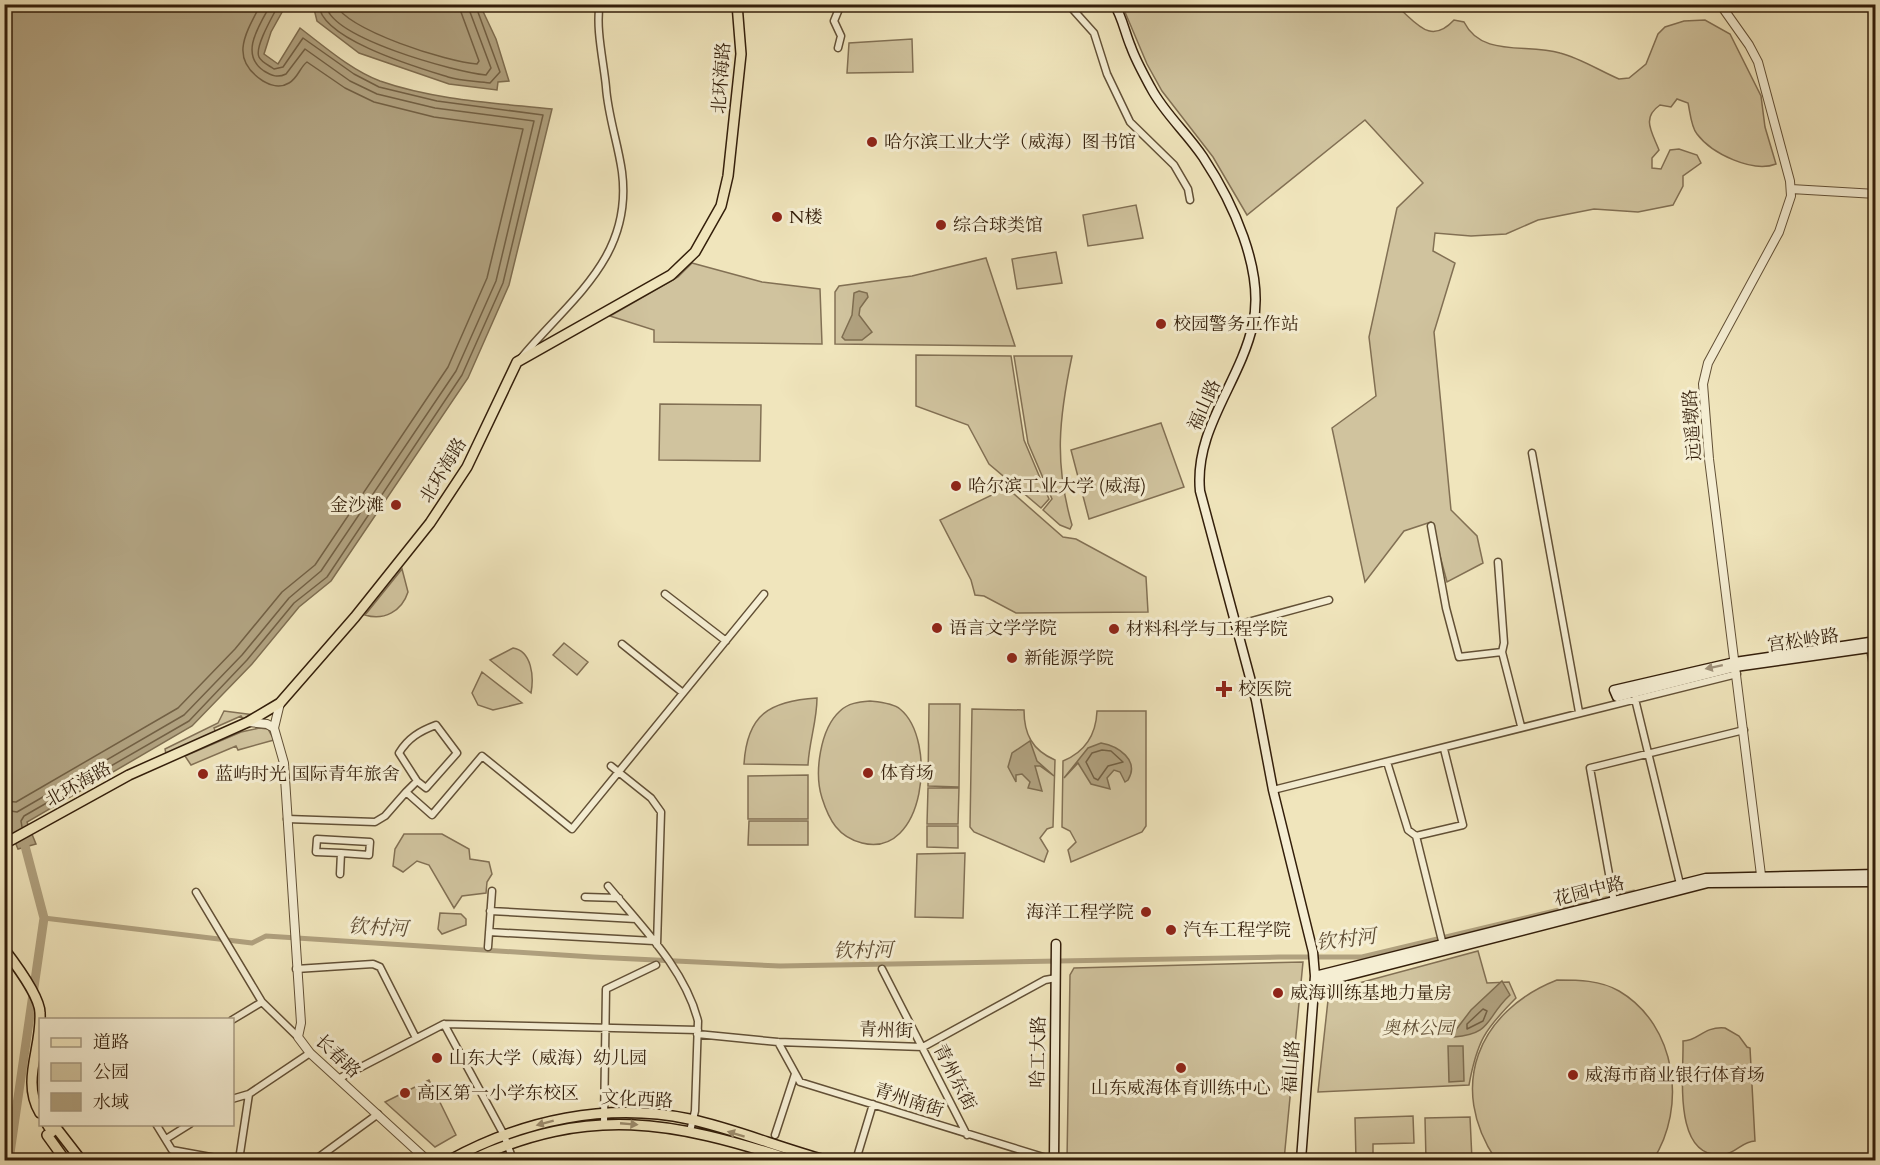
<svg xmlns="http://www.w3.org/2000/svg" width="1880" height="1165" viewBox="0 0 1880 1165" font-family="Cardo,'Noto Serif SC',serif">
<style>
.green{fill:#d0c39e;stroke:#827054;stroke-width:1.5}
.water{fill:#b0a17f;stroke:#7e6d50;stroke-width:1.5}
.lines{fill:none;stroke-linecap:round;stroke-linejoin:round}
.shore{stroke:#726044;stroke-width:1.5}
.canal{stroke:#b0a17f;stroke-width:5}
.river{stroke:#b0a17f;stroke-width:9}
.minor-casing{stroke:#625036;stroke-width:9}
.tertiary-casing{stroke:#625036;stroke-width:10}
.secondary-casing{stroke:#331e0a;stroke-width:11}
.primary-casing{stroke:#331e0a;stroke-width:12}
.minor{stroke:#f5eed3;stroke-width:6}
.tertiary{stroke:#f5eed3;stroke-width:8}
.secondary{stroke:#f5eed3;stroke-width:8}
.primary{stroke:#f0e5bc;stroke-width:9}
.oneway{fill:#9e9079}
.oneway2{fill:#9b8b6c}
.poi-dot{fill:#8f2418;stroke:#f5eed3;stroke-width:2}
.labels{text-anchor:middle;stroke-width:6;stroke-linejoin:round;paint-order:stroke}
.street-label{font-size:18px;fill:#331e0a;stroke:#f5eed3}
.poi-label{font-size:18px;fill:#331e0a;stroke:#f5eed3;text-anchor:start}
.park-label{font-size:18px;font-style:italic;fill:#625036;stroke:#f5eed3}
.water-label{font-size:20px;font-style:italic;fill:#5f4c33;stroke:#f5eed3}
</style>
<rect width="100%" height="100%" fill="#f0e5bc"/>
<filter id="stains"><feTurbulence type="fractalNoise" baseFrequency=".00333" numOctaves="4"/><feColorMatrix values="0 0 0 0 .2 0 0 0 0 .09 0 0 0 0 .02 0 0 0 .5 -.17"/></filter>
<radialGradient id="worn" r=".72"><stop offset=".6" stop-color="#630" stop-opacity="0"/><stop offset="1" stop-color="#630" stop-opacity=".3"/></radialGradient>
<path class="green" d="M1122 5H1395C1415 20 1429 47 1454 20L1464 22C1482 58 1527 43 1560 53 1580 58 1600 71 1619 79L1629 78 1646 64 1658 34 1665 27 1684 21 1705 20 1730 34 1761 96 1765 127 1776 164C1753 173 1712 154 1697 134 1691 127 1690 111 1688 103L1677 99 1671 107 1660 105C1641 118 1652 132 1659 150L1652 158V168L1661 169 1670 150 1679 149 1697 155 1701 163 1683 176V186L1673 205 1638 212 1594 209 1538 220 1506 234 1471 236 1435 233 1433 251 1455 263 1434 332 1451 510 1477 536 1483 563 1447 582 1431 522 1404 531 1365 582 1332 428 1376 396 1369 337 1397 208 1423 183 1365 120 1247 215 1213 157 1162 91 1147 64Z
M912 39 913 72 847 73 849 43Z
M1136 205 1143 238 1088 246 1083 215Z
M1056 252 1062 283 1017 289 1012 259Z
M986 258 1015 346 835 344V292L839 286 912 276Z
M692 263 762 282 820 289 822 344 654 342V330L610 316 678 277Z
M916 355 1011 356 1024 440 1049 499 1041 508 989 464 968 425 916 406Z
M1014 356H1072C1059 418 1054 463 1072 525L1070 529 1060 525 1043 510 1052 499 1028 443Z
M660 404 761 405 760 461 659 460Z
M1161 423 1184 487 1089 519 1071 450Z
M998 480 1063 537 1076 539 1146 577 1148 612 1016 613 984 596 975 595 971 580 940 520 992 495 987 485Z
M402 569 408 592C402 611 384 621 365 615Z
M564 643 588 662 577 675 553 655Z
M513 648C532 651 534 677 531 693L490 660Z
M482 672 522 703 493 710 478 705 472 693Z
M817 698C817 721 809 742 808 765L744 764C747 714 770 701 817 698Z
M870 701C879 702 893 703 900 709 938 740 925 859 862 843 838 837 829 820 822 798 814 773 820 729 840 711 848 703 859 702 870 701Z
M929 704H960L959 787 928 786Z
M972 709 1024 710C1024 734 1032 750 1055 760L1053 827 1047 829 1040 838 1048 851 1044 862 974 832 970 827Z
M224 711 255 715 243 719 241 716 214 728 216 733 166 754 165 749 218 723Z
M1097 711H1146V826L1142 832 1071 862 1068 850 1076 842 1070 831 1062 827 1063 761C1085 752 1096 735 1097 711Z
M259 728 268 729 274 740 238 750 236 746 191 765 185 756 241 732Z
M808 775V819H748V776Z
M928 788H959L958 824H927Z
M749 821H808V845H748Z
M927 826H958V848L927 847Z
M404 834H442L469 849 470 859 489 862 492 874 487 882 486 893 462 896 454 908 429 865 417 861 403 872 393 866 395 849Z
M965 853 963 918 915 917 917 854Z
M440 913 461 914 466 919V925L442 934 438 929Z
M1478 951 1487 983 1509 982 1516 998C1485 1029 1477 1041 1469 1085L1318 1092 1329 991Z
M1303 962 1284 1160H1067L1070 975 1074 968Z
M1557 980C1578 980 1600 980 1619 991 1677 1025 1687 1108 1653 1160H1496C1447 1087 1478 1011 1557 980Z
M1725 1028 1739 1036 1747 1047 1750 1048 1755 1141C1742 1141 1736 1154 1722 1155 1672 1158 1684 1074 1683 1041 1699 1041 1703 1026 1725 1028Z
M429 1080 456 1135 435 1147 385 1102Z
M1413 1116 1414 1143 1373 1144V1160H1356L1355 1118Z
M1470 1117 1472 1160H1426L1425 1118Z"/>
<path class="water" d="M4 5H286L271 32 264 54 278 64 300 28C325 47 351 70 380 81 434 100 496 103 552 109L509 285 468 378 331 581 299 607 252 664 192 726 27 822 36 844 18 849 4 815Z
M313 5H480L496 39 509 81 498 82 497 90 449 84 359 53 317 21Z
M859 291 867 293 868 297 860 308 859 315 872 332 862 340H845L842 337 852 315 854 293Z
M1030 741 1037 761 1054 776 1040 766H1035L1042 791 1028 788 1030 782 1022 774 1016 775V782L1008 767 1012 753Z
M1101 743C1118 746 1140 760 1128 780L1125 782 1120 772 1114 770 1107 778 1110 789 1091 784 1078 763 1064 778 1088 748Z
M1502 981 1510 995C1485 1018 1493 1034 1454 1037L1452 1035 1471 1010Z
M1448 1046H1463L1464 1081 1449 1082Z"/>
<g class="lines">
<path class="shore" d="M319 4C319 39 419 68 448 77 461 81 476 81 490 83L500 72 475 4
M326 4C328 38 456 72 486 75L491 68 467 4
M335 4C349 31 447 62 477 64L479 61 458 4
M1102 750 1111 751 1123 762 1108 766 1098 780 1094 778 1086 762 1092 753Z
M4 801 16 802 178 708 235 649 282 592 315 565 448 367 487 278 523 129 434 117 374 102 345 88 307 62C300 67 298 78 289 83 281 88 271 86 263 81 229 59 245 34 261 4
M4 810 17 812 184 715 242 655 289 598 321 571 456 371 496 281 534 121 435 108 377 94 350 81 305 49 286 74C278 78 272 76 264 71 239 54 259 26 271 4
M22 827 21 821 24 816 189 721 247 660 294 603 327 577 462 375 503 283 543 115 437 101 379 87 354 74 303 38 283 67 274 69C270 66 261 62 259 57 254 47 274 14 279 4
M1483 1009 1487 1011 1483 1021 1467 1029V1024Z"/>
<path class="canal" d="M44 918 252 943 266 936 593 957 780 966 1279 957H1362L1634 892"/>
<path class="river" d="M9 1160 44 918 25 846"/>
<g class="minor-casing">
<path id="minor" d="M1068 4 1094 33 1107 74 1130 122 1174 165 1188 189 1190 200
M838 48 841 36 834 21 841 4
M522 357C570 299 633 258 622 172 618 143 608 116 606 87 604 64 595 26 600 4
M1532 453 1579 712
M1431 526 1446 608 1459 657 1502 652
M1498 562 1504 643 1502 652 1521 726
M665 594 726 641
M1237 625 1329 600
M622 644 683 693
M1870 648 1876 682
M1635 699 1680 884
M1387 762 1408 830 1416 836 1443 945
M611 766 651 798 661 812 657 945
M1273 790 1737 674
M406 792 417 781 426 788 457 753 436 725C420 731 408 738 399 753L417 781
M287 819 375 822 385 816 406 792 432 815 482 756 572 829 764 594
M1416 836 1463 825 1444 749
M340 874 341 853 316 852 317 839 370 842 369 855 341 853
M608 886C641 926 685 969 698 1021L695 1111 690 1131
M196 892 262 1002 298 1037
M585 897 619 898
M1614 902 1590 768 1744 730
M490 911 636 919
M489 932 654 941
M488 947 492 891
M296 969 373 964 380 967 416 1038
M882 969 967 1135
M232 1020 262 1002
M444 1024 504 1135 513 1160
M697 1034 778 1042 923 1047 1045 980 1056 978
M778 1042 800 1082 1053 1160
M340 1078 444 1024 698 1030
M232 1099 249 1094 310 1053
M604 1123 606 989 656 965
M156 1124 172 1150 227 1160
M775 1135 795 1074
M166 1139 190 1124
M239 1160 249 1094
M315 1160 378 1114
M856 1160 873 1104"/>
</g>
<g class="tertiary-casing">
<path id="tertiary" d="M1720 4 1749 45 1758 62 1790 181 1791 196 1779 232 1708 363 1703 384 1709 459 1761 875
M1791 189 1876 194
M280 703 274 728 284 763 301 1023 298 1037 310 1053 427 1160
M248 722 267 724 274 728"/>
</g>
<g class="secondary-casing">
<path id="secondary" d="M1114 4C1122 16 1125 33 1131 47 1136 61 1144 75 1151 88 1164 113 1187 133 1203 157 1232 201 1265 270 1253 324 1240 383 1194 429 1200 491L1256 700 1273 790 1313 952 1315 976 1301 1160
M1876 641 1735 662 1614 690 1617 697 1735 667 1876 647
M1315 976 1706 878 1876 874
M1315 984 1708 883 1876 882
M1054 1160 1056 944"/>
</g>
<g class="primary-casing">
<path id="primary" d="M4 844 129 775 248 722 280 703 355 617 430 523 467 467 517 362 671 275 695 252 721 206 728 176 741 54 737 4
M4 949C14 962 40 997 40 1013 42 1048 21 1081 40 1113
M47 1124 52 1132
M57 1129 81 1160
M47 1135 65 1160
M450 1160C523 1120 607 1102 689 1119 735 1129 780 1148 825 1160
M471 1160C590 1105 672 1121 792 1160"/>
</g>
<use href="#minor" class="minor"/>
<use href="#tertiary" class="tertiary"/>
<use href="#secondary" class="secondary"/>
<use href="#primary" class="primary"/>
</g>
<defs><path id="oneway-solid" d="M-6-.8H1V-3.2L6.5 0L1 3.2V.8H-6Z" transform="scale(1.5)"/></defs>
<use class="oneway" href="#oneway-solid" transform="translate(1714 667) rotate(168)"/>
<g class="oneway2">
<use href="#oneway-solid" transform="translate(545 1123) rotate(165)"/>
<use href="#oneway-solid" transform="translate(629 1124) rotate(5)"/>
<use href="#oneway-solid" transform="translate(736 1134) rotate(-163)"/>
</g>
<g class="poi-dot">
<circle cx="872" cy="142" r="6"/>
<circle cx="777" cy="217" r="6"/>
<circle cx="941" cy="225" r="6"/>
<circle cx="1161" cy="324" r="6"/>
<circle cx="956" cy="486" r="6"/>
<circle cx="396" cy="505" r="6"/>
<circle cx="937" cy="628" r="6"/>
<circle cx="1114" cy="629" r="6"/>
<circle cx="1012" cy="658" r="6"/>
<path d="M1221 680h6v6h6v6h-6v6h-6v-6h-6v-6h6z"/>
<circle cx="868" cy="773" r="6"/>
<circle cx="203" cy="774" r="6"/>
<circle cx="1146" cy="912" r="6"/>
<circle cx="1171" cy="930" r="6"/>
<circle cx="1278" cy="993" r="6"/>
<circle cx="437" cy="1058" r="6"/>
<circle cx="1181" cy="1068" r="6"/>
<circle cx="1573" cy="1075" r="6"/>
<circle cx="405" cy="1093" r="6"/>
</g>
<g class="labels">
<g class="street-label">
<text transform="translate(721 78) rotate(-86)" y="6">北环海路</text>
<text transform="translate(1204 405) rotate(-66)" y="6">福山路</text>
<text transform="translate(1692 425) rotate(-94)" y="6">远遥墩路</text>
<text transform="translate(443 470) rotate(-59)" y="6">北环海路</text>
<text transform="translate(1803 640) rotate(-8)" y="6">宫松岭路</text>
<text transform="translate(78 784) rotate(-29)" y="6">北环海路</text>
<text transform="translate(1589 891) rotate(-14)" y="6">花园中路</text>
<text transform="translate(886 1030) rotate(2)" y="6">青州街</text>
<text transform="translate(1038 1052) rotate(-89)" y="6">哈工大路</text>
<text transform="translate(338 1056) rotate(43)" y="6">长春路</text>
<text transform="translate(1291 1067) rotate(-86)" y="6">福山路</text>
<text transform="translate(955 1077) rotate(63)" y="6">青州东街</text>
<text transform="translate(637 1099) rotate(3)" y="6">文化西路</text>
<text transform="translate(909 1100) rotate(18)" y="6">青州南街</text>
</g>
<g class="poi-label">
<text x="884" y="148">哈尔滨工业大学（威海）图书馆</text>
<text x="789" y="223">N楼</text>
<text x="953" y="231">综合球类馆</text>
<text x="1173" y="330">校园警务工作站</text>
<text x="968" y="492">哈尔滨工业大学 (威海)</text>
<text x="384" y="511" text-anchor="end">金沙滩</text>
<text x="949" y="634">语言文学学院</text>
<text x="1126" y="635">材料科学与工程学院</text>
<text x="1024" y="664">新能源学院</text>
<text x="1238" y="695">校医院</text>
<text x="880" y="779">体育场</text>
<text x="215" y="780">蓝屿时光 国际青年旅舍</text>
<text x="1134" y="918" text-anchor="end">海洋工程学院</text>
<text x="1183" y="936">汽车工程学院</text>
<text x="1290" y="999">威海训练基地力量房</text>
<text x="449" y="1064">山东大学（威海）幼儿园</text>
<text x="1585" y="1081">威海市商业银行体育场</text>
<text x="1181" y="1094" text-anchor="middle">山东威海体育训练中心</text>
<text x="417" y="1099">高区第一小学东校区</text>
</g>
<g class="park-label">
<text x="1418" y="1034">奥林公园</text>
</g>
<g class="water-label">
<text transform="translate(378 927) rotate(3)" y="7">钦村河</text>
<text transform="translate(1346 939) rotate(-7)" y="7">钦村河</text>
<text transform="translate(863 950) rotate(-1)" y="7">钦村河</text>
</g>
</g>
<rect width="1880" height="1165" fill="none" stroke="#f0e5bc" stroke-width="24"/>
<rect x="6" y="6" width="1868" height="1153" fill="none" stroke="#331e0a" stroke-width="3"/>
<rect x="12" y="12" width="1856" height="1141" fill="none" stroke="#331e0a" stroke-width="1.5"/>
<rect x="39" y="1018" width="195" height="108" fill="#f5eed3" stroke="#a79b83" stroke-width="1.5"/>
<rect x="51" y="1038" width="30" height="9" fill="#f0e5bc" stroke="#a79b83" stroke-width="1.5"/>
<text x="93" y="1048" font-size="18" fill="#331e0a">道路</text>
<rect x="51" y="1063" width="30" height="18" fill="#d0c39e" stroke="#a79b83" stroke-width="1.5"/>
<text x="93" y="1078" font-size="18" fill="#331e0a">公园</text>
<rect x="51" y="1093" width="30" height="18" fill="#b0a17f" stroke="#a79b83" stroke-width="1.5"/>
<text x="93" y="1108" font-size="18" fill="#331e0a">水域</text>
<rect width="100%" height="100%" filter="url(#stains)"/>
<rect width="100%" height="100%" fill="url(#worn)"/>
</svg>
